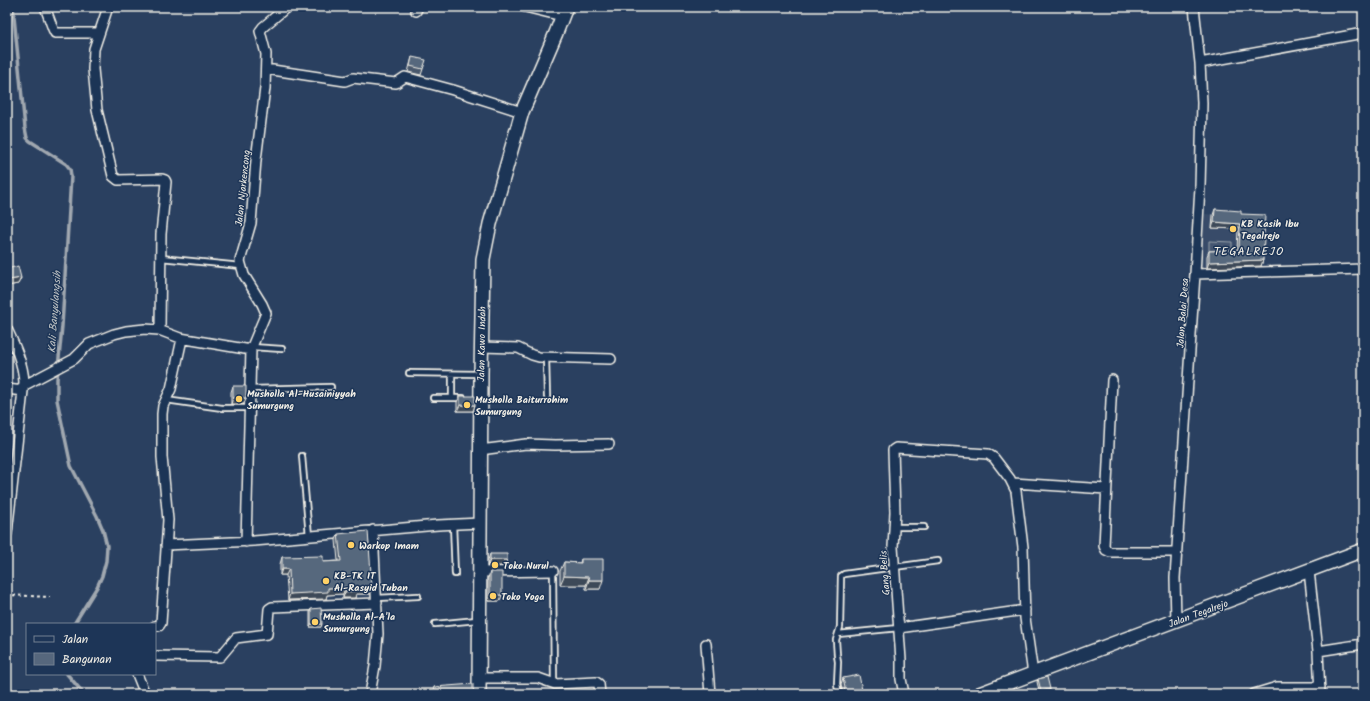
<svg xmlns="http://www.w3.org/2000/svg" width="1370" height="701" viewBox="0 0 1370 701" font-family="Kalam,sans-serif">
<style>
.built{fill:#374c69}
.green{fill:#445771;stroke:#9ca4ac}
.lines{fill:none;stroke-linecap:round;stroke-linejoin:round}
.stream{stroke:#a1a8b0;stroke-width:3.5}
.lane-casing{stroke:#f4f1e8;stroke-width:8}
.street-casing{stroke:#f4f1e8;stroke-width:12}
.secondary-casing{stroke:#f4f1e8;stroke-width:16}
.path{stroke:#f4f1e8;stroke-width:2;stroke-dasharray:3 3;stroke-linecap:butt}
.lane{stroke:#1d3557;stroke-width:4.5}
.street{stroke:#1d3557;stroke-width:9}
.secondary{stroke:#1d3557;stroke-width:13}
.wall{fill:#4a596c;stroke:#f4f1e8}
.shaded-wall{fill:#3c4858;stroke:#f4f1e8}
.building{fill:#56677d;stroke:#f4f1e8}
.poi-dot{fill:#ffd166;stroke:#1d3557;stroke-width:1.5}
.labels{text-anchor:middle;stroke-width:3;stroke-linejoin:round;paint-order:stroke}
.street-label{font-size:10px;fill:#f4f1e8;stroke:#1d3557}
.poi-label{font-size:10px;font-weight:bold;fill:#f4f1e8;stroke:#1d3557;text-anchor:start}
.water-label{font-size:11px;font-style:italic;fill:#bdc1c2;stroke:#1d3557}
.quarter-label{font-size:12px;letter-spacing:1px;fill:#f4f1e8;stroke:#1d3557}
</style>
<rect width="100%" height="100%" fill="#2a4060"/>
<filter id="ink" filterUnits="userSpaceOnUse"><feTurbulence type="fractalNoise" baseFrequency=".025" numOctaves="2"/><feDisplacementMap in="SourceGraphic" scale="8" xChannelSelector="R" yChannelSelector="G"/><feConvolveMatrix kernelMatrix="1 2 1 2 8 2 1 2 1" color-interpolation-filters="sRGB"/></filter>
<g filter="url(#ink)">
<path class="built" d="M1203 214 1240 216 1263 219 1262 270 1205 271 1202 267Z"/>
<path class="green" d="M1209 241 1232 242V253L1209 252Z"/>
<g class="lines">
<path class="stream" d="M13 7 25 128 27 138 30 141 66 164 70 169 71 176 62 326 57 379V400L71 466 97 516 103 530 107 546 106 561 102 576 97 587 74 624
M67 674 84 694"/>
<g class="lane-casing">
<path id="lane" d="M161 258 241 266
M252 347 282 349
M546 357 547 397
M409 373 480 374
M452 374V398
M250 389 331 387
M433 398H463
M166 400 222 408H249
M302 456 309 536
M453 524 455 574
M894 527H924
M553 571 554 684
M377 598 418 596
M435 624 477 620
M838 634 899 628
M839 694 837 684 838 662 837 655 836 640 840 627 841 576 844 574 938 561"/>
</g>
<g class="street-casing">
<path id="street" d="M45 7 53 29 55 33H99
M108 7 94 49 93 69 97 110 113 176 118 180 162 179 165 180 166 182 161 234 160 330
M525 7 562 16
M416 11 418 7
M1200 63 1363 33
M266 69 345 81 353 78 396 83 405 77 453 90 522 112
M1195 274 1363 269
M7 329C15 346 23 363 24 382L7 533
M481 347 518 348 532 355 539 357 611 359
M1112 380 1104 546 1106 550 1110 552H1176
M23 386 74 359 89 344 114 334 126 331 145 329 159 330 180 338 251 350
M7 389 23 391
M480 450 526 444 555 445 609 444
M1013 483 1106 489
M246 542 251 349 266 313 262 304 244 275 240 261 251 223 256 160 265 88 266 54 260 31 263 27 287 7
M166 545 254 541 438 525 480 523
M1309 571 1318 651 1320 694
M479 572 553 571
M1176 621 1175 578 1195 274 1200 187 1202 103 1200 63 1194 7
M155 626H159L161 623 168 520 162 457V414L163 406 171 389 182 339
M899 628 1025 610
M706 644 710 694
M1318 651 1363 644
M155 656 220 657 236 638 267 634 269 609 272 607 377 603
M137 674 145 694
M479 678H538L555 684 596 682 599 684 600 694
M370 694 375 666 378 634 373 530
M904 694 901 679V660L893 547 895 512 893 450 896 448 988 454 994 458 1010 479 1016 491 1023 547 1025 618 1033 674
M1254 694 1277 687H1320"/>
</g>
<g class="secondary-casing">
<path id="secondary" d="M479 694 481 374 483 259 490 224 522 112 556 33 566 7
M979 694 1363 550"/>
</g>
<path class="path" d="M7 595 50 597"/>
<use href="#lane" class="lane"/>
<use href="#street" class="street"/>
<use href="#secondary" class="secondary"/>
</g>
<path class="wall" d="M412 57 423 69 421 75 408 72Z
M1215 209 1241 214 1263 260 1261 266 1207 268V256L1209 251 1237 250 1238 229 1212 228 1213 215Z
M7 269 21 278 18 284 7 286Z
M233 386 246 398 244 404H231V392Z
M460 396 475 405 473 411H457V402Z
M338 534 372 587 370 594H356L355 598H343V594L327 595 326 599 288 600 286 575H280V564L282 557 323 562 338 561 336 540Z
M490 554 507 560 505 566H488V560Z
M581 559 600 589H586V585H560V571L564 562 580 563Z
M490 572 500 601H488V578Z
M311 609 321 627H310V612Z
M843 678 860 694H843L841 684Z
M1038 679 1050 689 1049 692 1040 694 1037 682Z
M434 687 473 689 476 694H433Z"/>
<path class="shaded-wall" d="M1214 222 1240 224 1238 229 1212 228Z
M1263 260 1261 266 1207 268 1209 262Z
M21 278 18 284 7 286 9 280Z
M233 398H246L244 404H231Z
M460 405H475L473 411H457Z
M490 560H507L505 566H488Z
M282 569H289L286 575H280Z
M564 576 589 577 586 585H560Z
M589 580H603L600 589H586Z
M345 587 343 594 327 595 326 599 288 600 290 594 328 588Z
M372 587 370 594H356L355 598H343L345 592 357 588Z
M490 595H502L500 601H488Z
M311 624H322L321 627H310Z
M1050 689 1049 692 1040 694 1041 691Z
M862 690 860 694H843V693Z"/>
<path class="building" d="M412 57 426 60 423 69 410 66Z
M1215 209 1241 211V214L1265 215 1263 260 1209 262V251L1239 250 1240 224 1214 222Z
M18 266 21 278 9 280 7 273V269Z
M233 386H246V398H233Z
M460 396H475V405H460Z
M368 531 372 587 357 588 358 591 345 592V587L328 588V592L290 594 289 569H282V557L323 556V562L341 561 338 534Z
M490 554H507V560H490Z
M581 559H603V580H589V577L564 576V562L581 563Z
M490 572H502V595H490Z
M321 608 322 624H311V609Z
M859 675 862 690 843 693 845 688 843 678Z
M1047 677 1050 689 1041 691 1038 679Z
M473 684V689L476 694H435L434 687Z"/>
</g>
<g class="poi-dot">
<circle cx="1233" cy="229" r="4"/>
<circle cx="239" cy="399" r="4"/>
<circle cx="467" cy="405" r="4"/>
<circle cx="351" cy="545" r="4"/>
<circle cx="495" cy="565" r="4"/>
<circle cx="326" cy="581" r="4"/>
<circle cx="493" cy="596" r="4"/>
<circle cx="315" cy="622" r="4"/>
</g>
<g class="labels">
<g class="street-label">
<text transform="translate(242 188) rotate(-84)" y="4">Jalan Njarkencong</text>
<text transform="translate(1182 313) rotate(-86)" y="4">Jalan Balai Desa</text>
<text transform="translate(481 344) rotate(-89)" y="4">Jalan Kawo Indah</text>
<text transform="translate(884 573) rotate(-94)" y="4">Gang Belis</text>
<text transform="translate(1198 613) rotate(-20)" y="4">Jalan Tegalrejo</text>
</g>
<g class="poi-label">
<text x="1241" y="227">KB Kasih Ibu<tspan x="1241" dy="12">Tegalrejo</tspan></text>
<text x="247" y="397">Musholla Al-Husainiyyah<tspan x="247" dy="12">Sumurgung</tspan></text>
<text x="475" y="403">Musholla Baiturrohim<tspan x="475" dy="12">Sumurgung</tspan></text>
<text x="359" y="549">Warkop Imam</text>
<text x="503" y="569">Toko Nurul</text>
<text x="334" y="579">KB-TK IT<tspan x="334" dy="12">Al-Rasyid Tuban</tspan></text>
<text x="501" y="600">Toko Yoga</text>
<text x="323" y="620">Musholla Al-A'la<tspan x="323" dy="12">Sumurgung</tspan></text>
</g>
<g class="water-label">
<text transform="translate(54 312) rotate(-86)" y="4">Kali Banyulangsih</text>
</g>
<g class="quarter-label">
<text x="1249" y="255">TEGALREJO</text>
</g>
</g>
<rect width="1370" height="701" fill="none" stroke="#1d3557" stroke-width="24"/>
<rect x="12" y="12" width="1346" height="677" fill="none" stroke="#f4f1e8" stroke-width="1.5" filter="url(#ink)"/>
<rect x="26" y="623" width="130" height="52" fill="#1d3557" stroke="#738091"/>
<rect x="34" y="636" width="20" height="6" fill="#1d3557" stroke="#738091"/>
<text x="62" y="643" font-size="12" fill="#f4f1e8">Jalan</text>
<rect x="34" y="653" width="20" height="12" fill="#56677d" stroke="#738091"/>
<text x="62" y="663" font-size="12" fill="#f4f1e8">Bangunan</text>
</svg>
